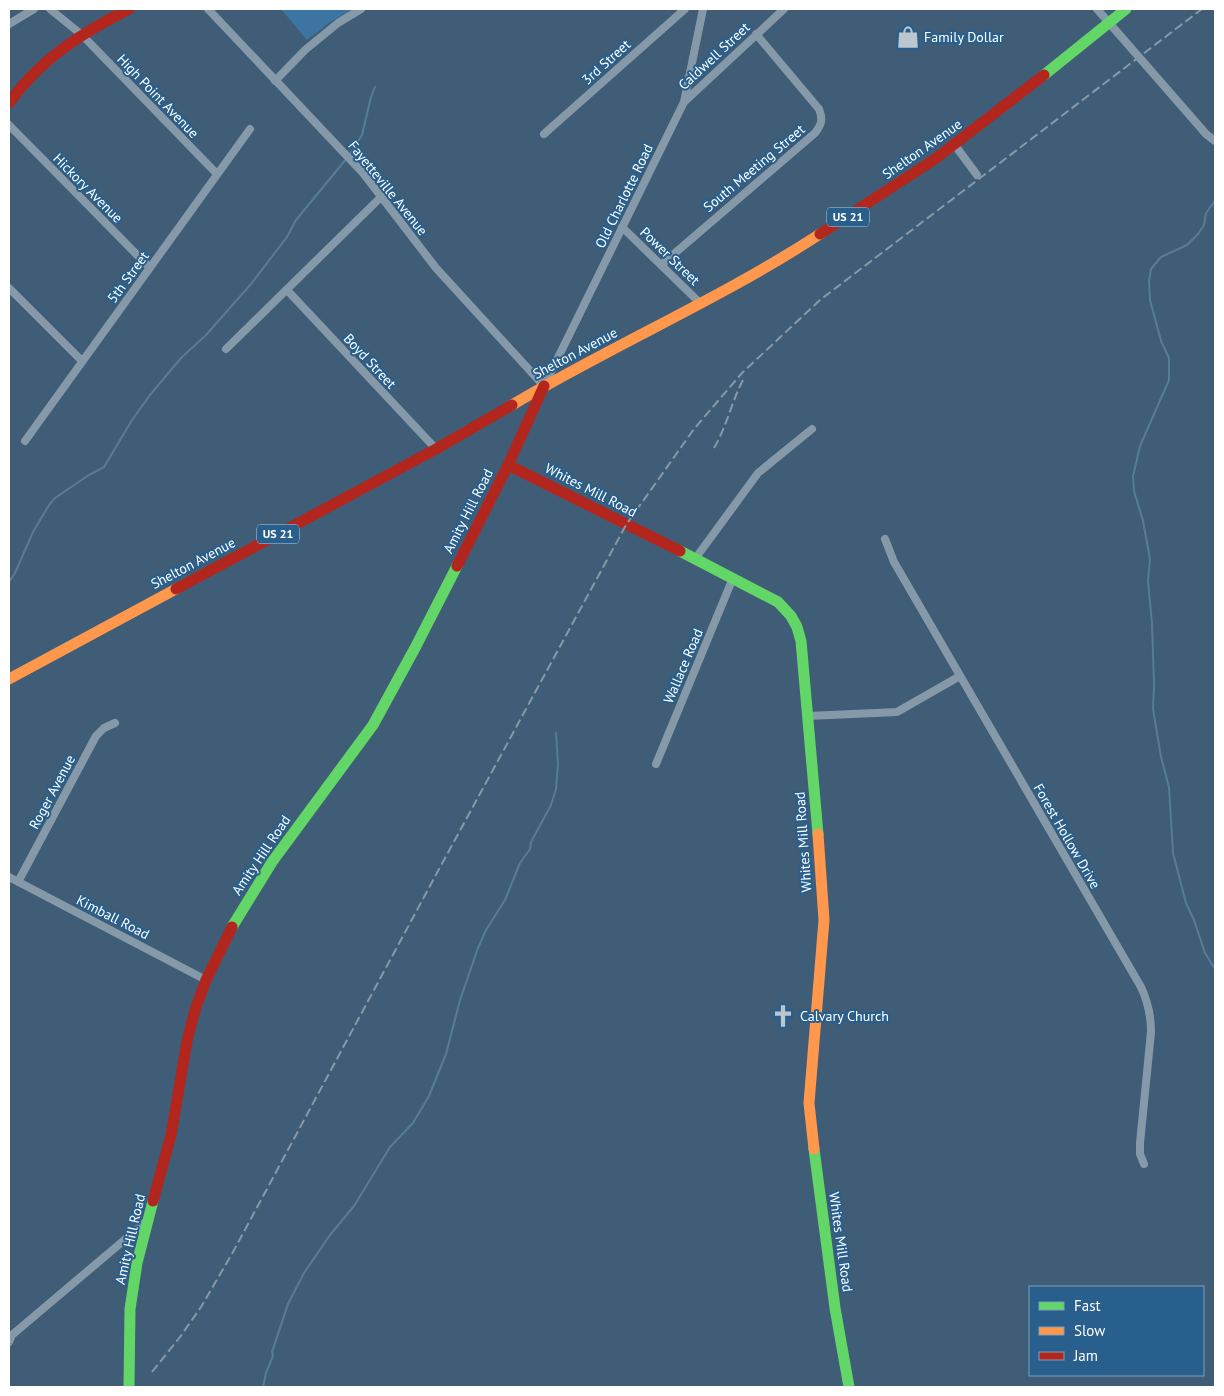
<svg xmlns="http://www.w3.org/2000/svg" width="1224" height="1396" font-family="'PT Sans',sans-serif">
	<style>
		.green { fill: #3c75a2 }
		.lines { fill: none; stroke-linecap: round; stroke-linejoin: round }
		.stream { stroke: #577c99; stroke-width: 2 }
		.street { stroke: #8699a9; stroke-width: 8 }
		.fast { stroke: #63d668; stroke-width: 11 }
		.slow { stroke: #ff974d; stroke-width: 11 }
		.jam { stroke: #b3261e; stroke-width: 11 }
		.rail { stroke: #8699a9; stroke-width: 2; stroke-dasharray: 9 4; stroke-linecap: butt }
		.labels { text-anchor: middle; stroke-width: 4; stroke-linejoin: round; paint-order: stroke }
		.shield { fill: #285f8c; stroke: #becfdc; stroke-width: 1 }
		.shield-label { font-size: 12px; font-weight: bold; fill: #fff }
		.poi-label { font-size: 14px; fill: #fff; stroke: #285f8c; text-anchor: start }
		.street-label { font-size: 14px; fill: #fff; stroke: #285f8c }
	</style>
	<rect width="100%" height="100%" fill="#3f5d76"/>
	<path class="green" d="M281 9H353L329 23 307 40Z"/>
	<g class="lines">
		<path class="stream" d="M350 154 362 135 371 97 375 87
			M1215 201 1206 213 1204 225 1198 234 1187 245 1161 257 1151 269 1149 281 1150 300 1161 341 1169 358V380L1140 446 1133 476 1134 491 1143 521 1150 559 1148 581 1152 623 1154 685 1153 709 1161 757 1169 787 1173 853 1186 903 1194 920 1205 953 1215 969
			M9 582 15 573 33 532 49 505 55 498 89 475 104 467 132 420 150 395 181 358 206 335 251 284 287 237 296 220 347 158
			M263 1387 266 1373 273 1356 272 1352 288 1304 304 1273 330 1235 354 1206 390 1147 413 1123 429 1096 446 1054 460 1000 478 948 486 930 505 900 520 863 530 849 531 842 551 805 556 789 558 764 556 733"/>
		<path class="street" d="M50 9 82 35 217 174
			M208 9 363 173 436 268 544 386 684 102 703 9
			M1097 9 1206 134 1215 141
			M9 24 34 9
			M275 81 305 50 338 23 361 9
			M684 102 784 9
			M9 125 150 268
			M544 134 685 9
			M954 144 977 175
			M622 227 701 304
			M661 265 815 133C822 124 823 119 819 109L756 34
			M9 288 82 361
			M287 290 436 449
			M226 349 382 196
			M25 441 250 129
			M885 539 894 562 1141 987C1148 1002 1151 1015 1151 1032L1140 1143V1154L1144 1164
			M695 559 758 473 812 429
			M808 716 897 712 960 676
			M656 764 733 578
			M9 877 206 980
			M18 882 96 736 104 728 115 723
			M9 1342 12 1335 148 1220"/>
		<path class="fast" d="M1044 75 1126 9
			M680 551 778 602 791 616 797 627 801 641 818 834
			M232 927 272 862 373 725 415 648 457 566
			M814 1149 835 1308 849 1387
			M129 1387 130 1309 137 1263 153 1201"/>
		<path class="slow" d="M512 405C613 345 722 298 820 234
			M9 679 176 589
			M814 1149 809 1103 824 920 818 834"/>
		<path class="jam" d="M9 103C40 59 82 33 129 9
			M820 234 935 159 1044 75
			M508 465 680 551
			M457 566 508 465 544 386
			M176 589 436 449 512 405
			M153 1201 171 1135 187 1041 195 1010 206 980 232 927"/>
		<path class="rail" d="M714 448C727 426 732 400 744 378
			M152 1372 180 1337 201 1307 233 1252 438 871 626 525 694 429 742 373 820 300 1202 9"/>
	</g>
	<defs>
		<symbol id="shop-bare" viewBox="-9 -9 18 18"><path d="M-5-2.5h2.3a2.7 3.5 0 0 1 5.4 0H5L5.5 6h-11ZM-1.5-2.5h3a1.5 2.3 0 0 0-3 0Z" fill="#bcc6cf" stroke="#285f8c" stroke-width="2.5" paint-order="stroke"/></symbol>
		<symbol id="church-bare" viewBox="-9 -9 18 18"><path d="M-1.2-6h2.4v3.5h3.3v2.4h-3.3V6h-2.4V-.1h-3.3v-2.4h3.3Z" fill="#bcc6cf" stroke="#285f8c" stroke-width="2.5" paint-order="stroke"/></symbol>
	</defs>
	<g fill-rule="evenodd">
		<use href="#shop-bare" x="892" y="21" width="32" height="32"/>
		<use href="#church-bare" x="767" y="1000" width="32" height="32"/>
	</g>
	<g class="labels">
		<g class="shield">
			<rect x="827" y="207.5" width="42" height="19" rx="4"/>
			<rect x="257" y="524.5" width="42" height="19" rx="4"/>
		</g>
		<g class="shield-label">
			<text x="848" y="221">US 21</text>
			<text x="278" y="538">US 21</text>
		</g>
		<g class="poi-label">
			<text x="924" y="42">Family Dollar</text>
			<text x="800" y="1021">Calvary Church</text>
		</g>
		<g class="street-label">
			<text transform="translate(714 56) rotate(-43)" y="5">Caldwell Street</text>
			<text transform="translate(606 62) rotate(-42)" y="5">3rd Street</text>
			<text transform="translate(158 96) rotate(46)" y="5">High Point Avenue</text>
			<text transform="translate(922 149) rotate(-35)" y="5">Shelton Avenue</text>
			<text transform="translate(754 168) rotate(-40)" y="5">South Meeting Street</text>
			<text transform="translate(88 188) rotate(45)" y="5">Hickory Avenue</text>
			<text transform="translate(388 188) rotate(51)" y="5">Fayetteville Avenue</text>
			<text transform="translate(624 196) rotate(-64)" y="5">Old Charlotte Road</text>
			<text transform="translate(670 256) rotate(44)" y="5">Power Street</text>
			<text transform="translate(128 277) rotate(-54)" y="5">5th Street</text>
			<text transform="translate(575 353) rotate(-28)" y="5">Shelton Avenue</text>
			<text transform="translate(370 361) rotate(47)" y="5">Boyd Street</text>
			<text transform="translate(591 490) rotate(27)" y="5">Whites Mill Road</text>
			<text transform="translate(468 511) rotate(-63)" y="5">Amity Hill Road</text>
			<text transform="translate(193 563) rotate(-28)" y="5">Shelton Avenue</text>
			<text transform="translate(683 666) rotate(-67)" y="5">Wallace Road</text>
			<text transform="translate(52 792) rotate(-62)" y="5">Roger Avenue</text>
			<text transform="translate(1067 836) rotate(60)" y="5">Forest Hollow Drive</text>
			<text transform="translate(803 842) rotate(-94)" y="5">Whites Mill Road</text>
			<text transform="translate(261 855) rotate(-56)" y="5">Amity Hill Road</text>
			<text transform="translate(113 917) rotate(27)" y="5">Kimball Road</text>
			<text transform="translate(130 1239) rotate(-77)" y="5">Amity Hill Road</text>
			<text transform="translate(841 1242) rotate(82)" y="5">Whites Mill Road</text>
		</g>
	</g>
	<rect width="1224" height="1396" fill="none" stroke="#ffffff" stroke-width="20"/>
	<rect x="1029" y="1286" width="175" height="90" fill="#285f8c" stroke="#7e9fba"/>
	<rect x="1039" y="1302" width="25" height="8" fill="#63d668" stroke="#7e9fba"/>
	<text x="1074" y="1311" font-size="15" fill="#ffffff">Fast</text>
	<rect x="1039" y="1327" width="25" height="8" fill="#ff974d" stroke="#7e9fba"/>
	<text x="1074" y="1336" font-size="15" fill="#ffffff">Slow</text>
	<rect x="1039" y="1352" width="25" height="8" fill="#b3261e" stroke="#7e9fba"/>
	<text x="1074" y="1361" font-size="15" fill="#ffffff">Jam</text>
</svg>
